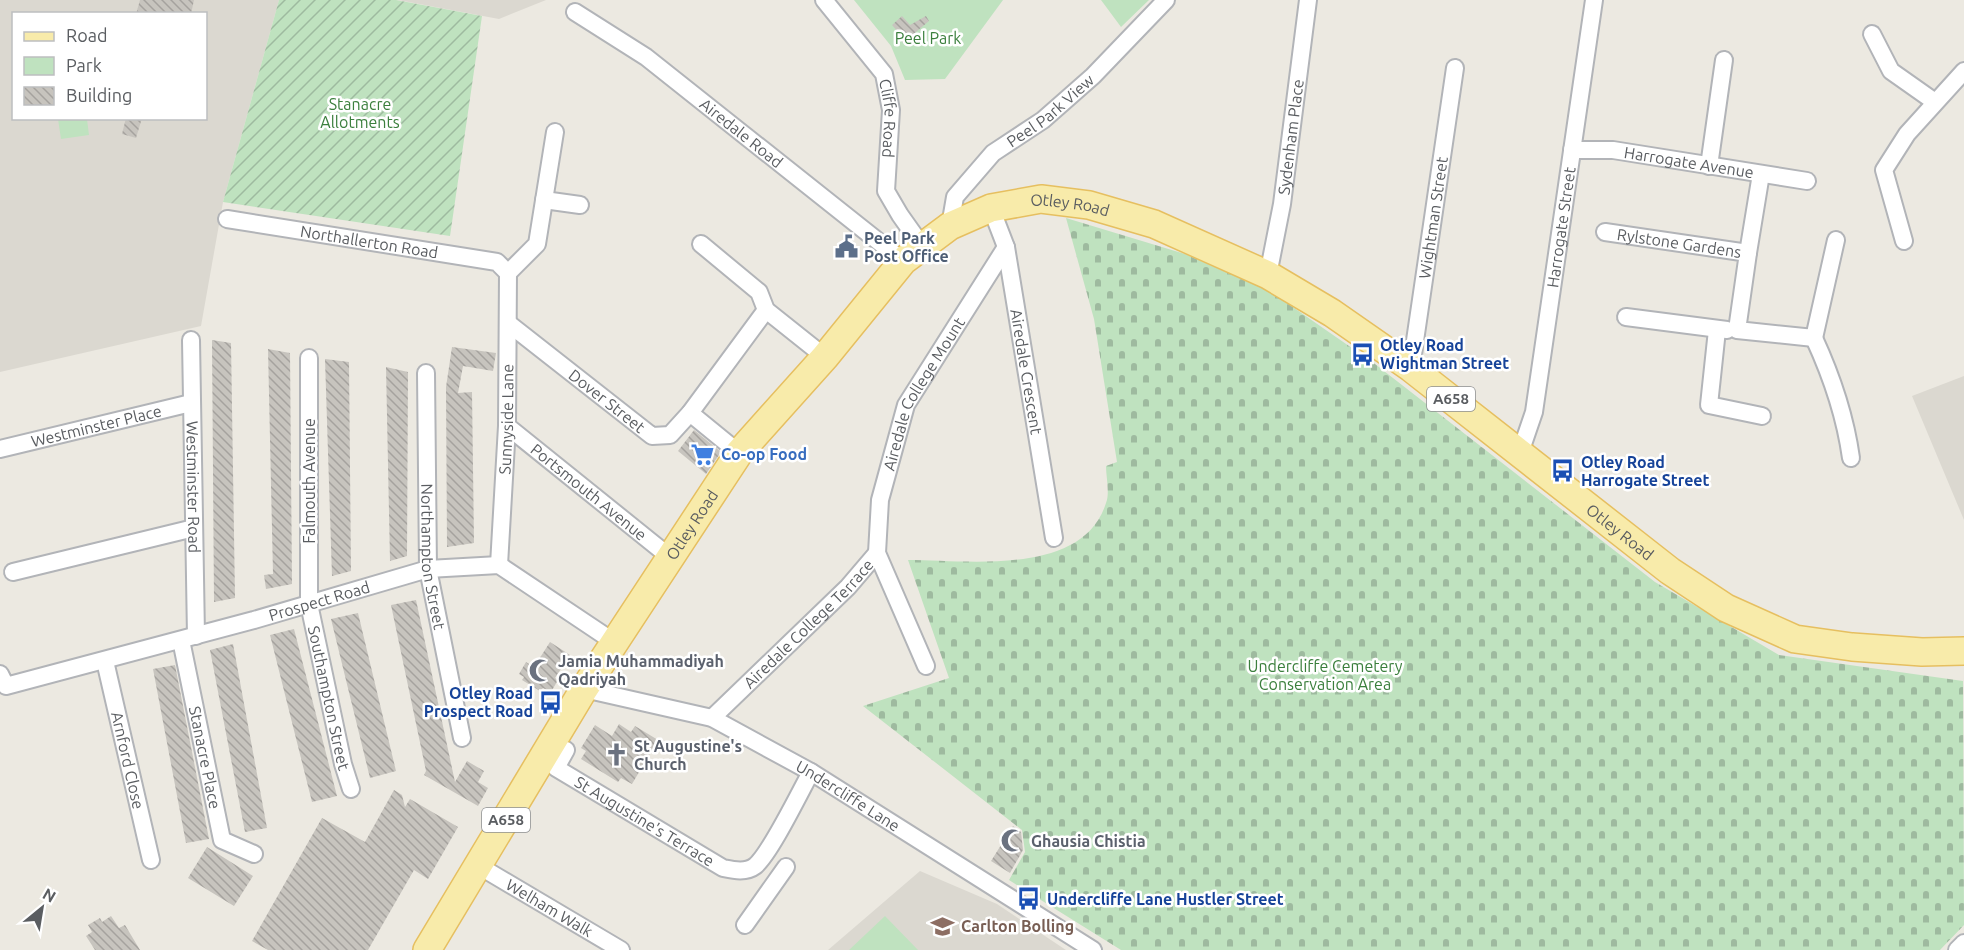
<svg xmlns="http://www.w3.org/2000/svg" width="1964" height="950" font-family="Ubuntu,sans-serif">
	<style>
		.education { fill: #dbd8d0; fill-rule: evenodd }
		.green { fill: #bfe2bf }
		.cemetery { fill: url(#cemetery-stones) }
		.garden { fill: url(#garden-furrows) }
		.building { fill: url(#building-back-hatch) }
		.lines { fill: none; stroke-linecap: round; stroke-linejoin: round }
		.minor-casing { stroke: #b2b4b8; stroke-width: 20 }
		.primary-casing { stroke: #e6bf60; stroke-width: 30 }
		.minor { stroke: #fff; stroke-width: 16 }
		.primary { stroke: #f8ebaa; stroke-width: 27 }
		.labels { text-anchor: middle; stroke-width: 5; stroke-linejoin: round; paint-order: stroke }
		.shield { fill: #fff; stroke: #8c8e90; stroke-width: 1.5 }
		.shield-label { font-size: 15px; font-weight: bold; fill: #5a5d61 }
		.park-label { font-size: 16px; fill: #3b7f3d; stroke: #fff }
		.street-label { font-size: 16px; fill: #5a5d61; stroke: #fff }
		.service-label { font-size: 16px; font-weight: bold; fill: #4e5e75; stroke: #fff; text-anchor: start }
		.transit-label { font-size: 16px; font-weight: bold; fill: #164399; stroke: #fff; text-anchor: start }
		.shop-label { font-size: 16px; font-weight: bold; fill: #366cbe; stroke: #fff; text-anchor: start }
		.worship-label { font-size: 16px; font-weight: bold; fill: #5b616d; stroke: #fff; text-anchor: start }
		.education-label { font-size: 16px; font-weight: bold; fill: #785e54; stroke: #fff; text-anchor: start }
	</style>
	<defs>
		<pattern id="cemetery-stones" width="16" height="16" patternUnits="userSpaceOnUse" patternTransform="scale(1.5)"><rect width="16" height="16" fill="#bfe2bf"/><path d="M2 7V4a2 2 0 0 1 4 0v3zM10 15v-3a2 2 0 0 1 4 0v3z" fill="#9eba9f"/></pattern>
		<pattern id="garden-furrows" width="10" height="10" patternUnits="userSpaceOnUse" patternTransform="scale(1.5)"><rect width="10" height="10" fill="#bfe2bf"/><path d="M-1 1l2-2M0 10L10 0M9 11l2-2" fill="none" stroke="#9eba9f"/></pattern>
		<pattern id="building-back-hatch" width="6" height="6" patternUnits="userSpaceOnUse" patternTransform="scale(1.5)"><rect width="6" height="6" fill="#c7c4be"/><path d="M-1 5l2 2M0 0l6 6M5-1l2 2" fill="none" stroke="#a5a29e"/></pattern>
	</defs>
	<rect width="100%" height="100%" fill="#ece9e1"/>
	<path class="education" d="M0 0H279L223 202 201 326 0 372ZM14 14H206V118H14Z
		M398 0H546L499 19Z
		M1964 376V520L1912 396Z
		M920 871 997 904 1066 950H828Z"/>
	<path class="green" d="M854 0H1003L945 79 905 80 891 46Z
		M1101 0H1149L1121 27Z
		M58 119H87L89 135 61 139Z
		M885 916 918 950H849Z"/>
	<path class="cemetery" d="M1066 218 1185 254 1271 292 1375 364 1655 582 1779 655 1963 681 1964 925 1940 950H1121L1009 880 1025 852 1022 830 863 706 949 678 908 560C968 560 1083 577 1106 503 1110 493 1106 477 1106 466L1117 462 1094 319Z"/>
	<path class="garden" d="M279 0H396L482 16 450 236 223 202Z"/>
	<path class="building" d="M140 0H194L191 14H136Z
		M902 16 910 25 926 16 929 21 903 43 895 34 898 32 892 25Z
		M126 118H142L136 138 122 134Z
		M212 340 231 343 235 598 214 602Z
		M452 347 496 353 493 371 463 366 458 393 472 392 474 543 447 547 446 387Z
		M268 349 290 353 292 584 266 589 264 575 273 574Z
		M325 359 349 362 351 571 332 576Z
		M386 367 408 372 407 556 390 561Z
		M694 430 721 452 706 474 678 451Z
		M416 600 455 782 467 761 484 771 478 782 488 788 478 806 424 775 426 771 391 605Z
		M358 613 396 771 370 778 331 619Z
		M294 629 337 796 312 802 270 635Z
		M550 642 570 655 555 678 558 680 551 692 543 688 540 691 522 680 524 677 519 674 526 662 534 667Z
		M233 644 267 828 245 832 210 650Z
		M175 665 209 839 186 843 153 669Z
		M619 724 631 732 635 726 658 740 632 784 621 778 618 782 581 759 586 751 581 748 595 725 612 736Z
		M394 790 402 795 405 807 410 799 458 827 428 879 414 870 368 950H268L252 941 322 818 365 842Z
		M1013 826 1021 832 1023 850 1010 873 991 861Z
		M207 847 253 876 234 906 188 878Z
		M111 916 119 928 125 925 140 950H95L86 936 92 932 88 925 100 918 102 922Z"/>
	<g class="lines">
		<defs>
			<g id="minor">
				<path id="s1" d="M824 0 884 74 891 110 886 191 900 215 922 246"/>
				<path id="s2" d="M575 12 646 57 903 261"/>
				<path d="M1872 34 1891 71 1935 102"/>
				<path id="s3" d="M1572 150H1613L1807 181"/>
				<path d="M1709 166 1724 60"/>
				<path d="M544 200 580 205"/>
				<path id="s4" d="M991 208 1006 247 1054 538"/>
				<path id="s5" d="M227 219 497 262 508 273"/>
				<path id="s6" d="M950 226 955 197 993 153 1043 120 1093 76 1166 0"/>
				<path id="s7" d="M1605 232 1748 253 1737 330 1814 338 1836 240"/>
				<path d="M1904 241 1884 170 1907 134 1964 71"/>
				<path d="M701 244 759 292 766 310 825 357"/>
				<path d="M1748 253 1761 174"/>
				<path d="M508 273 537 244 555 132"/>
				<path id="s8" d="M1268 275 1282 204 1308 0"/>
				<path d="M1626 317 1727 330"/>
				<path id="s9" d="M508 323 652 436 670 435 690 413 766 310"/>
				<path d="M1717 330 1709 405 1762 416"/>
				<path d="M1814 338C1832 377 1845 415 1851 458"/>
				<path id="s10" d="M191 340 196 636"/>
				<path id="s11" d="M309 358V604L343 764 351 789"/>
				<path id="s12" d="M1411 368 1455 68"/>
				<path id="s13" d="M426 373 428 569 462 738"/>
				<path d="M690 413 739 453"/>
				<path id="s14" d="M507 426 671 558"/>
				<path id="s15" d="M0 449 191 403"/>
				<path id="s16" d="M1520 453 1534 412 1594 0"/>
				<path id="s17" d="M499 565 507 426 508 273"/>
				<path d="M13 572 194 528"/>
				<path id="s18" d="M181 640 222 840 254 854"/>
				<path id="s19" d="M105 661 151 860"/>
				<path id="s20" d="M926 666 877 553 880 500 906 405 1006 247"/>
				<path id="s21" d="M0 674 6 686 254 620 428 569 499 565 614 642"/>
				<path id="s22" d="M584 689 712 718 811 772 1093 950"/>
				<path id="s23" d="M712 718 848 587 877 553"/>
				<path id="s24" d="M566 750 556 768 723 868C733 870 746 873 755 866 770 854 800 792 811 772"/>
				<path id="s25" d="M479 866 621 950"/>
				<path d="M745 925 786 867"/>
				<path d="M1957 950 1964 943"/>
			</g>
			<g id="primary">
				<path id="s26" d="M427 950 584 689 739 453 825 357 903 261 950 226 991 208 1041 199 1089 205 1154 224 1268 275 1332 313 1411 368 1670 571 1726 608 1795 639 1852 647 1922 652 1964 651"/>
			</g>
		</defs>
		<use href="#minor" class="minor-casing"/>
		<use href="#primary" class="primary-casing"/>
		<use href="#minor" class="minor"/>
		<use href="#primary" class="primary"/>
	</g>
	<defs>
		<symbol id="civic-bare" viewBox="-9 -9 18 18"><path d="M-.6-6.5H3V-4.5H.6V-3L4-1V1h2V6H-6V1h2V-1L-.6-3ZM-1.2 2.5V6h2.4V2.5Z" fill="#5c6f8a" stroke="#fff" stroke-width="2.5" paint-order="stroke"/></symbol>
		<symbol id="bus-bare" viewBox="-9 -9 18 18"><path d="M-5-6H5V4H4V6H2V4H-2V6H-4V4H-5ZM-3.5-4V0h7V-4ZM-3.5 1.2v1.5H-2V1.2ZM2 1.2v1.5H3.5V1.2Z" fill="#1a4fb4" stroke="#fff" stroke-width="2.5" paint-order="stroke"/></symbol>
		<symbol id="supermarket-bare" viewBox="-9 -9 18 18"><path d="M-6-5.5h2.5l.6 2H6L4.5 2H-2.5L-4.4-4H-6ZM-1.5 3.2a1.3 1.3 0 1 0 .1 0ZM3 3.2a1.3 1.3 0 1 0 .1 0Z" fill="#3f7fe0" stroke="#fff" stroke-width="2.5" paint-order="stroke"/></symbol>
		<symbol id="mosque-bare" viewBox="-9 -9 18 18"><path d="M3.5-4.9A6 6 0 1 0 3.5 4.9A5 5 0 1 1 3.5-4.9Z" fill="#6b7280" stroke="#fff" stroke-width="2.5" paint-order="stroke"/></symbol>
		<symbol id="church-bare" viewBox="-9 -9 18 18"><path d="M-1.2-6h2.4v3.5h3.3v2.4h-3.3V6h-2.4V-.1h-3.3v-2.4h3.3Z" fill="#6b7280" stroke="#fff" stroke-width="2.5" paint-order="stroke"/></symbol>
		<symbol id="school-bare" viewBox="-9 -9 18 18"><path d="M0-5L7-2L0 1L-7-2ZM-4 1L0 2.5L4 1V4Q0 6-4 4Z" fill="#8d6e63" stroke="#fff" stroke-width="2.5" paint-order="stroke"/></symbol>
	</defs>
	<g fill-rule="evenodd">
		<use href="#civic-bare" x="830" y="230" width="33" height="33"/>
		<use href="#bus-bare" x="1346" y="338" width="33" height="33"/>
		<use href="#supermarket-bare" x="686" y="438" width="33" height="33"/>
		<use href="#bus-bare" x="1546" y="454" width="33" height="33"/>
		<use href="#mosque-bare" x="524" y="654" width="33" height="33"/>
		<use href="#bus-bare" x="534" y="686" width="33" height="33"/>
		<use href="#church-bare" x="600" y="738" width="33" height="33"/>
		<use href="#mosque-bare" x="996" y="824" width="33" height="33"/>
		<use href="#bus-bare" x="1012" y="882" width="33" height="33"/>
		<use href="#school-bare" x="926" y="910" width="33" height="33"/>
	</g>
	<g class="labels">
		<g class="shield">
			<rect x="1427" y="387" width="48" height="24" rx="4.5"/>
			<rect x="482" y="808" width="48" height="24" rx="4.5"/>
		</g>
		<g class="shield-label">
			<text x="1451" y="404">A658</text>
			<text x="506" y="825">A658</text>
		</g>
		<g class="park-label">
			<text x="928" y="44">Peel Park</text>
			<text x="360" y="110">Stanacre<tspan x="360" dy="18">Allotments</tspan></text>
			<text x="1325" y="672">Undercliffe Cemetery<tspan x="1325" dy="18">Conservation Area</tspan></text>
		</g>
		<g class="street-label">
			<text dy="6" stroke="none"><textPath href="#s6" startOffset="159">Peel Park View</textPath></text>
			<text dy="6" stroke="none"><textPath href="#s1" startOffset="140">Cliffe Road</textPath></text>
			<text dy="6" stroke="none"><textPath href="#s2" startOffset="206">Airedale Road</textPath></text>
			<text dy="6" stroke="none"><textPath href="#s8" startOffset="140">Sydenham Place</textPath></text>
			<text dy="6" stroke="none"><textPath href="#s3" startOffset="118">Harrogate Avenue</textPath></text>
			<text dy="6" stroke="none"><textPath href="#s26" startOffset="1023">Otley Road</textPath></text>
			<text dy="6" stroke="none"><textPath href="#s12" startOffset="152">Wightman Street</textPath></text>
			<text dy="6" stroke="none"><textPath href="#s16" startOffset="230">Harrogate Street</textPath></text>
			<text dy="6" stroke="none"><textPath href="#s5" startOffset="144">Northallerton Road</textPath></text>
			<text dy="6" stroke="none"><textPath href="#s7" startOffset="75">Rylstone Gardens</textPath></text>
			<text dy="6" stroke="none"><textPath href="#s4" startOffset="168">Airedale Crescent</textPath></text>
			<text dy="6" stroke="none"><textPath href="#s20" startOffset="292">Airedale College Mount</textPath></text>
			<text dy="6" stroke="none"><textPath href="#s9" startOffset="126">Dover Street</textPath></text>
			<text dy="6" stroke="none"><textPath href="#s17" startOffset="146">Sunnyside Lane</textPath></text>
			<text dy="6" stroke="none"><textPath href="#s15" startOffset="99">Westminster Place</textPath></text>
			<text transform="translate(309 481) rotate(-90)" y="6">Falmouth Avenue</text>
			<text dy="6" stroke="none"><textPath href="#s10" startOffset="147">Westminster Road</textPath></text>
			<text dy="6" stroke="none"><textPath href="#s14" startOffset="105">Portsmouth Avenue</textPath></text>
			<text dy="6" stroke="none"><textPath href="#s26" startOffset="501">Otley Road</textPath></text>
			<text dy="6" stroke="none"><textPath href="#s26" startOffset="1671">Otley Road</textPath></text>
			<text dy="6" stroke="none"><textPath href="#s13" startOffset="184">Northampton Street</textPath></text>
			<text dy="6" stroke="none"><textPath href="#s21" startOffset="338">Prospect Road</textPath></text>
			<text dy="6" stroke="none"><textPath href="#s23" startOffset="135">Airedale College Terrace</textPath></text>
			<text dy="6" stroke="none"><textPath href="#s11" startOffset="342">Southampton Street</textPath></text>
			<text dy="6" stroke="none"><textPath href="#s18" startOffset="120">Stanacre Place</textPath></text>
			<text dy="6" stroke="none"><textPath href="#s19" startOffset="102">Arnford Close</textPath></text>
			<text dy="6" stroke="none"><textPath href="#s22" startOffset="288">Undercliffe Lane</textPath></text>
			<text dy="6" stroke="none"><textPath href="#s24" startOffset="124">St Augustine's Terrace</textPath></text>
			<text dy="6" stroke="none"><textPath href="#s25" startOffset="82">Welham Walk</textPath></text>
		</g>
		<g class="service-label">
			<text x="864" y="244">Peel Park<tspan x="864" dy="18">Post Office</tspan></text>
		</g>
		<g class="transit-label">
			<text x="1380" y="351">Otley Road<tspan x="1380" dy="18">Wightman Street</tspan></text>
			<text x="1581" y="468">Otley Road<tspan x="1581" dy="18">Harrogate Street</tspan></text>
			<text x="533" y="699" text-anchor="end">Otley Road<tspan x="533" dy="18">Prospect Road</tspan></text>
			<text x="1047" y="905">Undercliffe Lane Hustler Street</text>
		</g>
		<g class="shop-label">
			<text x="721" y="460">Co-op Food</text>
		</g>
		<g class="worship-label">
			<text x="558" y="667">Jamia Muhammadiyah<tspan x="558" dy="18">Qadriyah</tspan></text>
			<text x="634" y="752">St Augustine's<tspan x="634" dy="18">Church</tspan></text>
			<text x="1031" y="847">Ghausia Chistia</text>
		</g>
		<g class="education-label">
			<text x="961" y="932">Carlton Bolling</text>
		</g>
	</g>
	<rect x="12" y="12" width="195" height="108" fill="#ffffff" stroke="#bdbec0" stroke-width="1.5"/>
	<rect x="24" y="32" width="30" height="9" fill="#f8ebaa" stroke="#bdbec0" stroke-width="1.5"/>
	<text x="66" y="42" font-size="18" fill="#5a5d61">Road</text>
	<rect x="24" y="57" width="30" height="18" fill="#bfe2bf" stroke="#bdbec0" stroke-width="1.5"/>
	<text x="66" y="72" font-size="18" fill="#5a5d61">Park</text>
	<rect x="24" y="87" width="30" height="18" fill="url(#building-back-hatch)" stroke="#bdbec0" stroke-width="1.5"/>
	<text x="66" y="102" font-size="18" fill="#5a5d61">Building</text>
	<g transform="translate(42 908) rotate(30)" stroke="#ffffff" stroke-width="4.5" paint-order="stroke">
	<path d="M0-4.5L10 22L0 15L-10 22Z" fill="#5a5d61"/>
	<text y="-9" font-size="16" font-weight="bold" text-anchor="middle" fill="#5a5d61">N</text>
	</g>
</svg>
